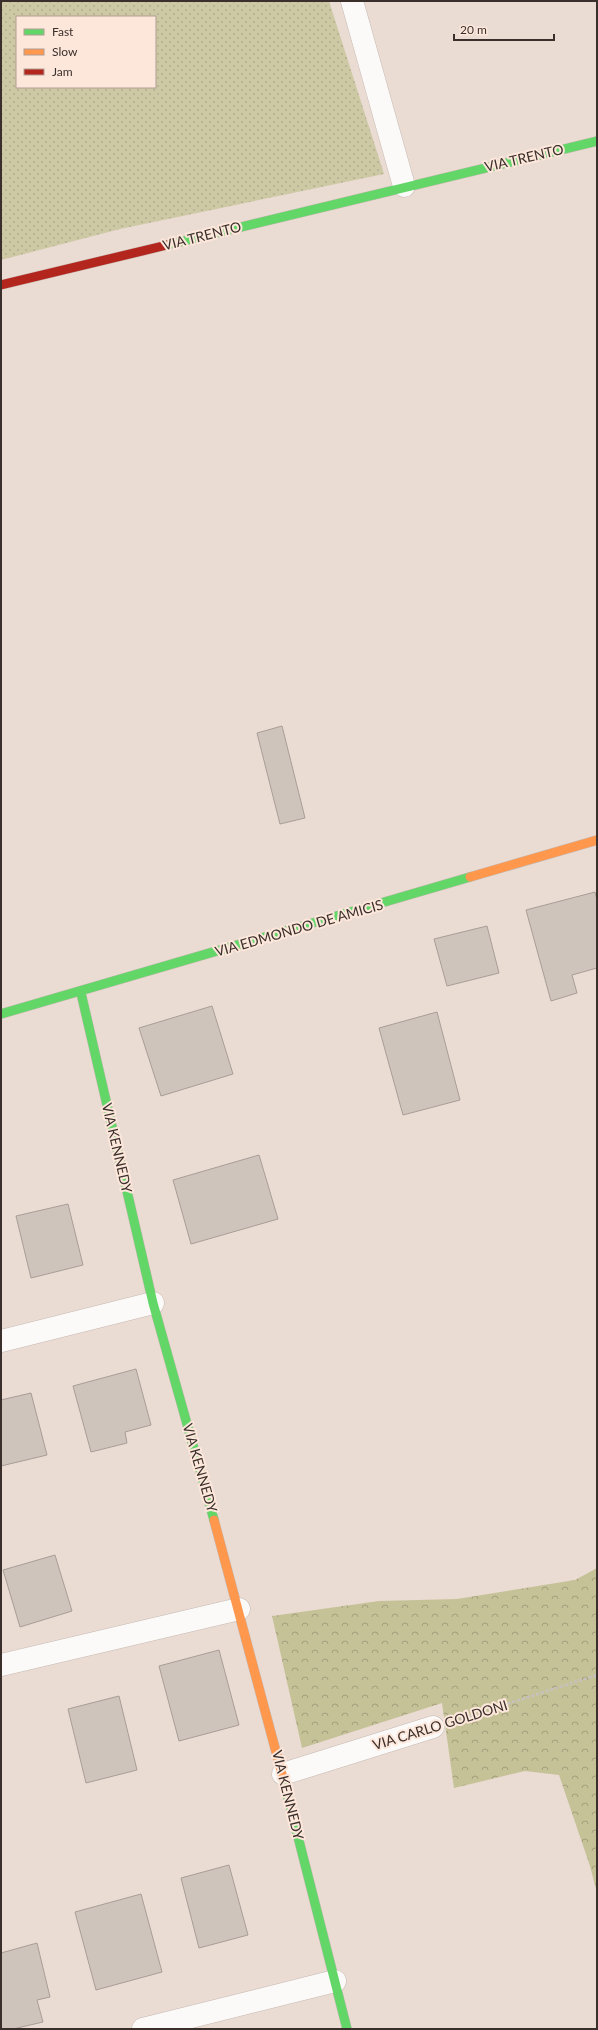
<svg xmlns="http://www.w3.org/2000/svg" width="598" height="2030" font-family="Lato,sans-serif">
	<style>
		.grass { fill: url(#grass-dots); fill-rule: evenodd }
		.forest { fill: url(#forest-crowns) }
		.building { fill: #cec4bc; stroke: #a89e97 }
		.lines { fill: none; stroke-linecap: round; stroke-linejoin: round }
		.street-casing { stroke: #c5bab3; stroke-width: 23 }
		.fast-casing { stroke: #c5bab3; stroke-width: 10 }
		.slow-casing { stroke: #c5bab3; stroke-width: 10 }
		.jam-casing { stroke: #c5bab3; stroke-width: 10 }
		.path { stroke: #c6c1bf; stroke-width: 2.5; stroke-dasharray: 3 2; stroke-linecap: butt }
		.street { stroke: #fcfaf8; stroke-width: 22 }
		.fast { stroke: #63d668; stroke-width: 9 }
		.slow { stroke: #ff974d; stroke-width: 9 }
		.jam { stroke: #b3261e; stroke-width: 9 }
		.labels { text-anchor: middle; stroke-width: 4; stroke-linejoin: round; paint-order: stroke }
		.street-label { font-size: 14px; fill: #3a2f2a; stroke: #fde7db }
	</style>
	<defs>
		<pattern id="grass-dots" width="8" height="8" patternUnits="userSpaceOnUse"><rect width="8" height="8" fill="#cec9a5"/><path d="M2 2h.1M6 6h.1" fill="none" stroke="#b2ad8e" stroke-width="1.8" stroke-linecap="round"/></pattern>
		<pattern id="forest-crowns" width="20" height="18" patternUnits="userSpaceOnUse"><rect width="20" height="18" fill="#c6c298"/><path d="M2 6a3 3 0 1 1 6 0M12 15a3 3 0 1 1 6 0" fill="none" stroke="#a29e7c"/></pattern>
	</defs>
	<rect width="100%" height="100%" fill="#eadbd3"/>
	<path class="grass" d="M1 1H329L384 174 120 229 1 260ZM17 17H155V87H17Z"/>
	<path class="forest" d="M597 1568V1893L590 1866 559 1775 525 1771 454 1788 442 1703 302 1748 272 1616 379 1601 457 1599 575 1580Z"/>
	<path class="building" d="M282 726 305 818 280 824 257 733Z
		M595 892 597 900V968L572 975 577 993 551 1001 526 910Z
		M487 926 499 973 447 986 434 939Z
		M212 1006 233 1074 161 1096 139 1028Z
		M437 1012 460 1100 403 1115 379 1028Z
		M259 1155 278 1219 191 1244 173 1180Z
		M68 1204 83 1265 31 1278 16 1216Z
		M136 1369 151 1425 125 1432 127 1443 91 1452 73 1386Z
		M31 1393 47 1455 1 1466V1400Z
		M55 1555 72 1611 20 1627 3 1570Z
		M219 1650 239 1725 179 1741 159 1666Z
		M119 1696 137 1770 86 1783 68 1709Z
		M229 1865 248 1935 199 1948 181 1878Z
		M141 1894 162 1972 96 1990 75 1912Z
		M37 1943 50 1997 37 2000 43 2022 13 2029H1V1953Z"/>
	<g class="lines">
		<defs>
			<path id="street" d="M352 1 404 186
				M1 1341 153 1303
				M1 1665 239 1609
				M283 1774 433 1727
				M143 2029 335 1981"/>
			<path id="fast" d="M167 245 597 141
				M81 993 153 1303 214 1520
				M1 1014 470 877
				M283 1778 347 2029"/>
			<path id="slow" d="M470 877 597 840
				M214 1520 283 1778"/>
			<path id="jam" d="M1 285 167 245"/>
		</defs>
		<use href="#street" class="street-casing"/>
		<use href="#fast" class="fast-casing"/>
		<use href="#slow" class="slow-casing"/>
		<use href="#jam" class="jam-casing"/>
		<path class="path" d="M460 1719 597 1675"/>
		<use href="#street" class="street"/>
		<use href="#fast" class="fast"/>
		<use href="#slow" class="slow"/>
		<use href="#jam" class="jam"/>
	</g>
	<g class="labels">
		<g class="street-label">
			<text transform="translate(524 158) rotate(-13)" y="5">VIA TRENTO</text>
			<text transform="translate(202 236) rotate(-14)" y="5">VIA TRENTO</text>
			<text transform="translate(299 928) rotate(-16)" y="5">VIA EDMONDO DE AMICIS</text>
			<text transform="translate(117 1148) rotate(77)" y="5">VIA KENNEDY</text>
			<text transform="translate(200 1468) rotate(74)" y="5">VIA KENNEDY</text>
			<text transform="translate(440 1725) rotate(-17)" y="5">VIA CARLO GOLDONI</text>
			<text transform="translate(288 1795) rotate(76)" y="5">VIA KENNEDY</text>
		</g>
	</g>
	<rect width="598" height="2030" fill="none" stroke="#3a2f2a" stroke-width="4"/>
	<rect x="16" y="16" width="140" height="72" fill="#fde7db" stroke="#af9d94"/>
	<rect x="24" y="29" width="20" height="6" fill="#63d668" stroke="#af9d94"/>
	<text x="52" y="36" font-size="12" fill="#3a2f2a">Fast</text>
	<rect x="24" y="49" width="20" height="6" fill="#ff974d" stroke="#af9d94"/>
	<text x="52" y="56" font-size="12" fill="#3a2f2a">Slow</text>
	<rect x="24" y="69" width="20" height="6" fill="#b3261e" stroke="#af9d94"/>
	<text x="52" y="76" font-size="12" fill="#3a2f2a">Jam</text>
	<path d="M454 34v6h100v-6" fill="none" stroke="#3a2f2a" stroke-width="2"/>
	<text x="460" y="34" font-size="12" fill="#3a2f2a" stroke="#fde7db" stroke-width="3" paint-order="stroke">20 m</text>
</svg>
